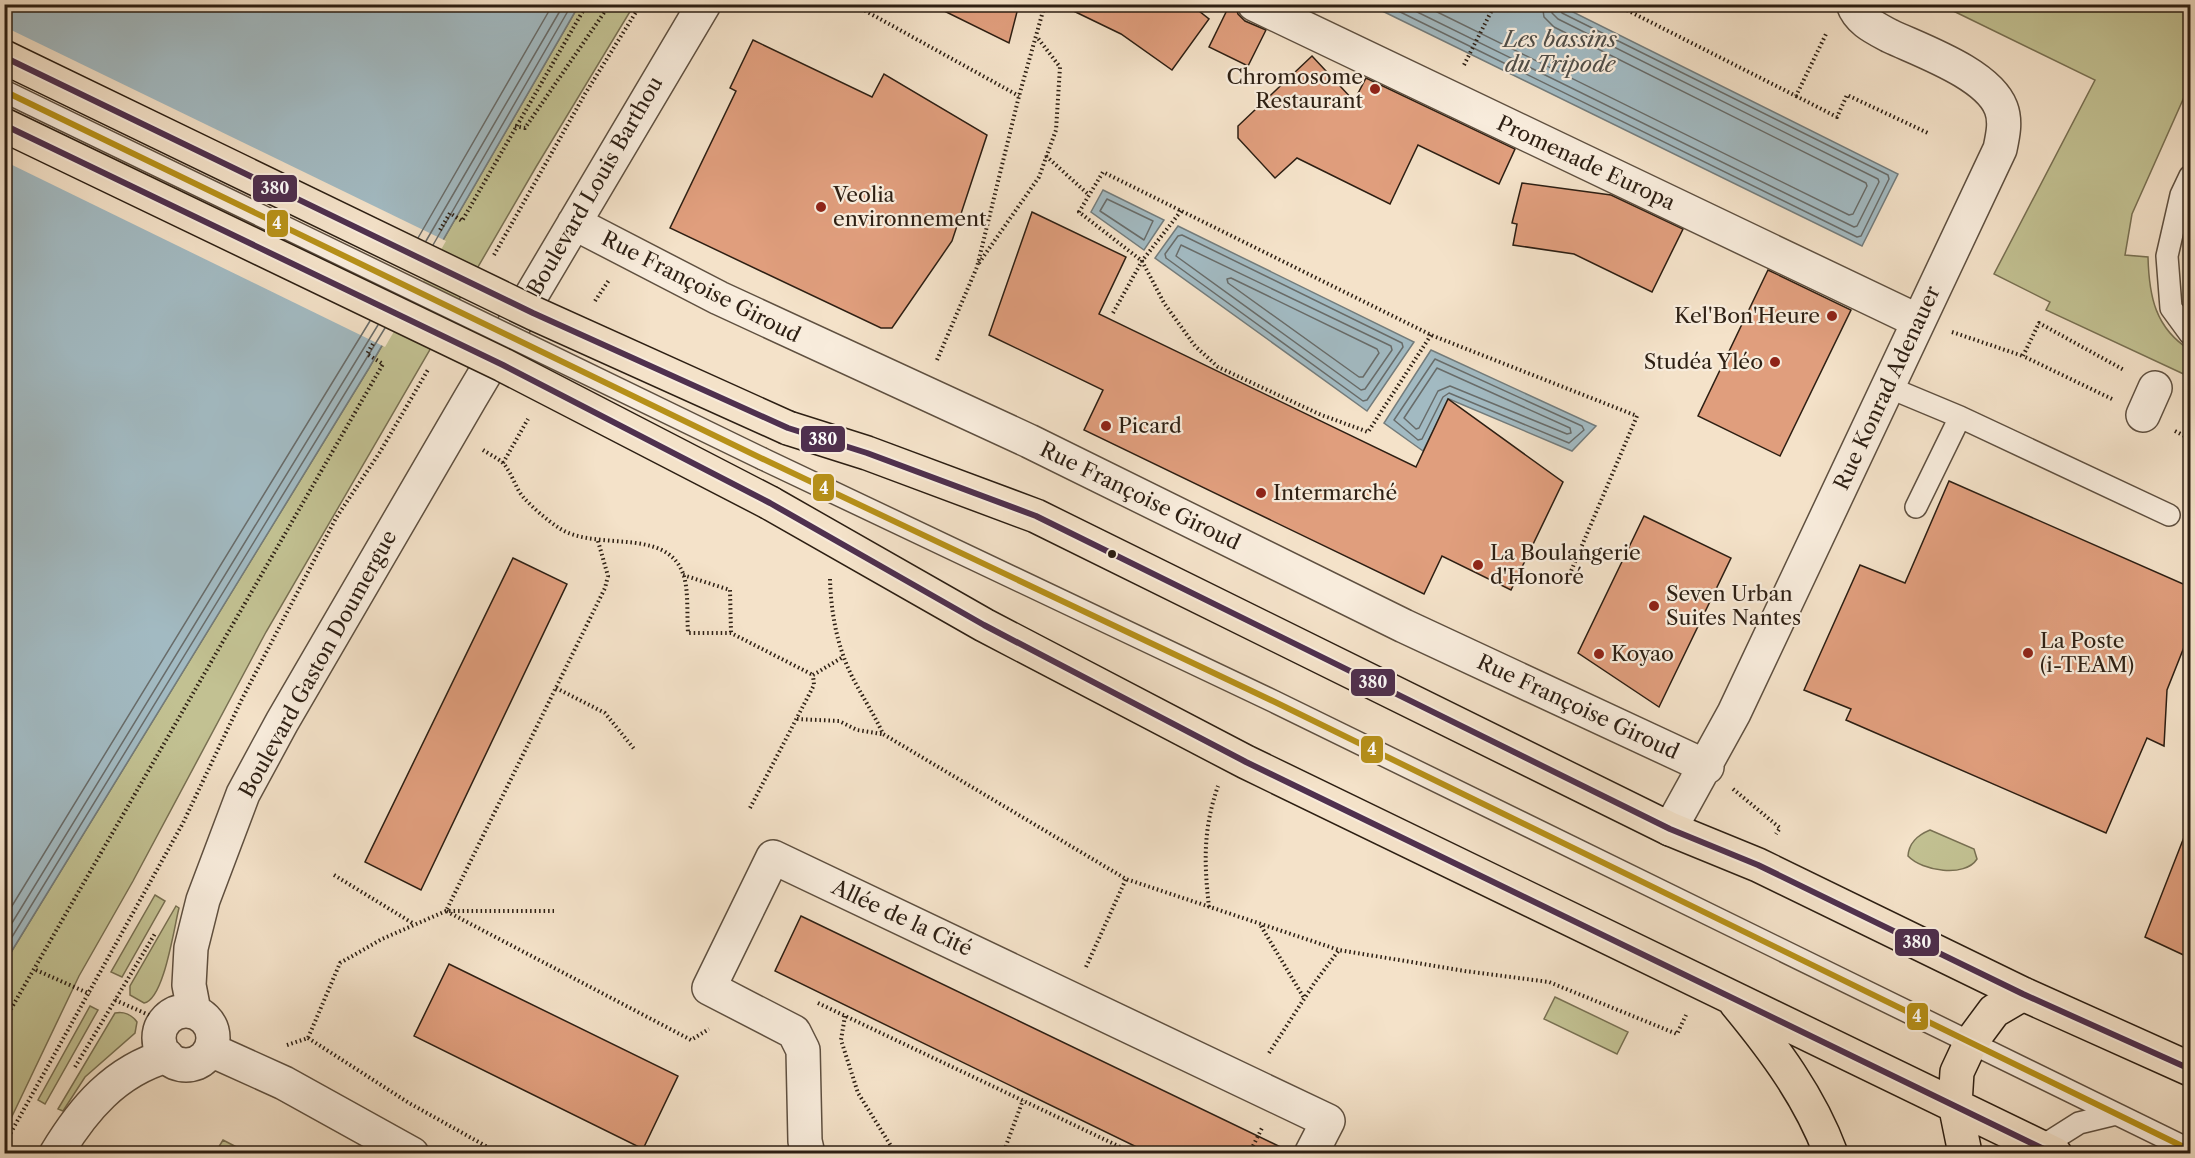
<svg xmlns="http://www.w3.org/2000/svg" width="2195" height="1158" font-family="'Libre Caslon Text',serif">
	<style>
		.green { fill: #c2c192; stroke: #787052; stroke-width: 1.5 }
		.water { fill: #a2bac2; stroke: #737c7c; stroke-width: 1.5 }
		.pier { fill: #f4e2c9 }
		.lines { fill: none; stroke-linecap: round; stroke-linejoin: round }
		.shore { stroke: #686c6a; stroke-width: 1.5 }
		.building { fill: #e09e7d; stroke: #2d1f13; stroke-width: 1.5 }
		.lane-casing { stroke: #5f5040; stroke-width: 24 }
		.street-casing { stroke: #5f5040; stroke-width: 36 }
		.primary-casing { stroke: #2d1f13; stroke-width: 36 }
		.path { stroke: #2d1f13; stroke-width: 4; stroke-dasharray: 1.5 3; stroke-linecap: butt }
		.lane { stroke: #f8ecdc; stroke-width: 21 }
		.street { stroke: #f8ecdc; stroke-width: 33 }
		.primary { stroke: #f4e2c9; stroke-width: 33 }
		.lane-bridge-casing { stroke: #5f5040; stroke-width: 24; stroke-linecap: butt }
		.primary-bridge-casing { stroke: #2d1f13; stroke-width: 36; stroke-linecap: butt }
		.lane-bridge { stroke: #f8ecdc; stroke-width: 21 }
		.primary-bridge { stroke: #f4e2c9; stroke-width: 33 }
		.bus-1-casing { stroke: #f8ecdc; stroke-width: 10 }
		.bus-2-casing { stroke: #f8ecdc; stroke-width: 10 }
		.bus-1 { stroke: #b69019; stroke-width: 6 }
		.bus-2 { stroke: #4f304e; stroke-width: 6 }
		.poi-dot { fill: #8f2418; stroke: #f8ecdc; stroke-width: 2 }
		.bus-dot { fill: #2d1f13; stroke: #f8ecdc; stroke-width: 2 }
		.labels { text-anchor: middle; stroke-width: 4.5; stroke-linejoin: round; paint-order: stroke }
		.poi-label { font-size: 21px; fill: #2d1f13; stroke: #f8ecdc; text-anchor: start }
		.street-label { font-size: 21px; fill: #2d1f13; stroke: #f8ecdc }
		.water-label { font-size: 22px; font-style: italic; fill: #504e48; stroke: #f8ecdc }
		.line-badge { stroke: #f8ecdc; stroke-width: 2 }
		.badge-label { font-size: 16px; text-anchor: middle; font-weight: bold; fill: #fff }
	</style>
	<rect width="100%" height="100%" fill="#f4e2c9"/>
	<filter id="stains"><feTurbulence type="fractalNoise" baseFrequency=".00333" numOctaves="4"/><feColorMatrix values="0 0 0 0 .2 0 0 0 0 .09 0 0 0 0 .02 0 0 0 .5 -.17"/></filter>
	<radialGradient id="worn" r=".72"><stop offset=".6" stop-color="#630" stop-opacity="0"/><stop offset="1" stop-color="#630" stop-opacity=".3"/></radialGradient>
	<path class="green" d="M579 5H634L536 167 266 632 133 881 79 976 5 1131V962L369 368Z
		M1941 5H2189V86L2132 214 2125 255 2148 257C2149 296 2155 328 2190 350V377L2046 310 2050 302 1994 274 2095 80Z
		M2190 231V300L2184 280Z
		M1930 830 1974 849 1977 859C1965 878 1922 871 1908 856 1909 842 1918 835 1930 830Z
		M155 895 165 901 122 977 111 972Z
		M176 906 179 908C174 927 164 1000 144 1003L130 995V986Z
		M1555 997 1628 1032 1617 1054 1544 1019Z
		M90 1006 98 1010 45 1104 38 1100Z
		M115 1013C124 1011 132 1015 137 1022L135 1033 85 1077 63 1111 58 1109Z
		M223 1140 248 1153H215Z"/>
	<path class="water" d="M5 5H579L369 368 5 962Z
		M1370 5H1559L1898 174 1862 246Z
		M1103 190 1164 220 1144 250 1091 212Z
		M1178 226 1414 342 1367 411 1155 258Z
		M1431 350 1596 426 1572 451 1449 399 1423 451 1384 423Z"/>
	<path class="pier" d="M5 27 446 241 385 347 4 161Z"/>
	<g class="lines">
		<path class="shore" d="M1384 4 1857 237 1861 236 1889 179 1888 175 1562 13 1558 4
			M1401 4 1854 227 1857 226 1879 182 1878 179 1558 19 1552 13 1551 4
			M1421 4 1849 215 1853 214 1867 186 1866 183 1554 27 1544 17 1542 4
			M1107 199 1153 221 1144 240 1100 211Z
			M1182 235 1402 343 1403 347 1367 400 1363 401 1166 258 1165 254 1178 236Z
			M418 238 553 4
			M426 241 564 4
			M433 245 572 4
			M1181 245 1391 346 1392 350 1365 389 1361 390 1176 256Z
			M1231 278 1377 349 1379 353 1363 377H1359L1228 283 1227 279Z
			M1435 359 1582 426 1584 430 1569 443 1449 393 1443 397 1422 439 1418 440 1394 420Z
			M1437 368 1570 428 1571 433 1567 434 1450 386 1438 391 1419 428 1416 429 1404 418Z
			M4 919 370 321
			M4 936 378 325
			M4 950 385 328"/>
	</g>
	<path class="building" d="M930 4H1019L1009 43Z
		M1059 4H1190L1209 19 1172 70 1121 34Z
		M1230 4 1235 5 1238 14 1245 21 1266 30 1248 66 1209 47Z
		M753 40 872 97 884 74 987 135 952 241 892 328H881L670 228 736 91 730 88Z
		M1312 56 1354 101 1366 78 1515 149 1499 184 1418 145 1390 204 1297 158 1275 178 1238 138V126Z
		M1522 183 1611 195 1683 229 1652 292 1574 254 1513 245 1517 224 1512 223Z
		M1032 212 1126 257 1099 314 1416 467 1448 399 1563 482 1511 590 1442 556 1424 594 1084 430 1103 390 989 335Z
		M1768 270 1851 310 1780 456 1698 416Z
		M1949 481 2190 587V632L2167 690 2164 746 2147 738 2106 833 1846 720 1851 709 1804 690 1860 565 1905 583Z
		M1644 516 1731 558 1659 707 1578 653Z
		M513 558 567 584 421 890 365 862Z
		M2188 827H2190V958L2145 937Z
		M801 916 1293 1153 1292 1154H1151L775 971Z
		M449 964 678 1076 643 1149 414 1036Z"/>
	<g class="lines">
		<defs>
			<path id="lane" d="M2190 176 2181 195 2167 256 2171 308 2190 334
				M1888 387 1960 417 2169 515
				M763 459 1275 702 2190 1150
				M1916 507 1960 417
				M2033 1152 2079 1123 2116 1114"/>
			<path id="street" d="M1254 4 1918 321
				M574 223 719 298 1029 441 1404 626 1707 767
				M2143 415 2155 388
				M1670 829 1734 713 2000 149C2003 135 2006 121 2001 108 1988 74 1922 51 1890 36 1875 28 1859 21 1853 4
				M194 1011 189 985 191 948 203 900 243 794 282 722 470 399 704 4
				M159 1038a27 27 0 1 1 54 0a27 27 0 1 1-54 0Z
				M211 1050 284 1083 412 1154
				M56 1154C83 1109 115 1071 167 1056
				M808 1154 805 1141 803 1050 794 1032 709 988 773 857 1328 1121 1311 1154"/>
			<path id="primary" d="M788 428 867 453 1036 516 1670 829 1758 865 2023 994 2190 1069
				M770 503 984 625 1246 762 2055 1154
				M1736 1003C1774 1049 1810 1097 1831 1154
				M1961 1154 1964 1148 1955 1104 1957 1072 1971 1042 1994 1011 2023 994"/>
		</defs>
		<use href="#lane" class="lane-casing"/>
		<use href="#street" class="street-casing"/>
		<use href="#primary" class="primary-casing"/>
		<path class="path" d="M853 4 1019 96
			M1615 4 1796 96 1827 32
			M1464 65 1495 4
			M1796 96 1837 117 1847 95 1930 134
			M515 126 525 128 610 4
			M1046 156 1089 195
			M440 230 450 213 462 221 587 4
			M494 255 585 94 641 4
			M979 263 1039 177 1056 130 1060 67 1037 37
			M595 301 609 280
			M1113 313 1142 261 1181 211
			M1952 332 2023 356
			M1431 335 1368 432 1319 414 1218 367 1195 346 1164 303 1142 261 1079 212 1103 172 1431 335 1637 416 1569 576
			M937 360 977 267 1019 96 1045 4
			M2112 399 2023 356 2039 323 2124 370
			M2175 431 2190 439
			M483 450C489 454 497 458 502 462 512 472 515 488 524 498 533 508 547 520 559 528 598 554 677 522 686 586 688 601 687 617 688 633H731L813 675
			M503 463 528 419
			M598 541 608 576 605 588 446 911 691 1040 709 1029
			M683 575 730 590 731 633
			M830 579C831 615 838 652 856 684 865 701 875 716 883 734L1126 879 1339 950
			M813 675 843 657
			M556 688 605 713 635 750
			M797 719 839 721 857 730 882 734
			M1733 789 1780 828 1776 834
			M750 808 814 685 813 675
			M334 875 414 924
			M1209 907C1204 863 1203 829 1218 786
			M1261 926 1304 998
			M1086 967 1126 879
			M36 970 90 994
			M115 1000 158 1019
			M818 1003 1135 1154
			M845 1016 841 1040 858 1093 896 1154
			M4 1021 383 364 367 354 374 342
			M308 1038 409 1103 500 1154
			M287 1045 308 1038 340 963 382 939 446 911H554
			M1269 1053 1315 982 1339 950 1465 971 1549 982 1677 1034 1686 1015
			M75 1067 156 932
			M4 1145 183 823 241 701 336 518 380 452 429 368
			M1004 1151 1023 1100
			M939 1154 1004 1151 1007 1154
			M1249 1154 1262 1128"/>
		<use href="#lane" class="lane"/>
		<use href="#street" class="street"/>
		<use href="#primary" class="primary"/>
		<defs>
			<path id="lane-bridge" d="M4 91 763 459"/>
			<path id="primary-bridge" d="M4 57 533 313 788 428
				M4 125 503 365 770 503"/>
		</defs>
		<use href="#lane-bridge" class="lane-bridge-casing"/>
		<use href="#primary-bridge" class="primary-bridge-casing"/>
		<use href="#lane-bridge" class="lane-bridge"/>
		<use href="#primary-bridge" class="primary-bridge"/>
		<defs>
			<path id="bus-1" d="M4 91 763 459 1275 702 2190 1150"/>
			<path id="bus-2" d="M4 57 533 313 788 428 867 453 1036 516 1670 829 1758 865 2023 994 2190 1069
				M4 125 503 365 770 503 984 625 1246 762 2054 1154"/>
		</defs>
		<use href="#bus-1" class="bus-1-casing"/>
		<use href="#bus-2" class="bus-2-casing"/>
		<use href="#bus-1" class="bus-1"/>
		<use href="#bus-2" class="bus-2"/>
	</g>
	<g class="poi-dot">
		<circle cx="1375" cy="89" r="6"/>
		<circle cx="821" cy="207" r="6"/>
		<circle cx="1832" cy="316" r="6"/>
		<circle cx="1775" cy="362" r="6"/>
		<circle cx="1106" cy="426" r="6"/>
		<circle cx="1261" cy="493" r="6"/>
		<circle cx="1478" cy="565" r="6"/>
		<circle cx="1654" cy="606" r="6"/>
		<circle cx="2028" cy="653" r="6"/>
		<circle cx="1599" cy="654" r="6"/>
	</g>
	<circle class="bus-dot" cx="1112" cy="554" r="5"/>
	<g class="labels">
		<g class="poi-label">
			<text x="1363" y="84" text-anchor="end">Chromosome<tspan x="1363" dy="24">Restaurant</tspan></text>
			<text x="833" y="202">Veolia<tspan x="833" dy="24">environnement</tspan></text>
			<text x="1820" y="323" text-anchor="end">Kel'Bon'Heure</text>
			<text x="1763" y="369" text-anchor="end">Studéa Yléo</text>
			<text x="1118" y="433">Picard</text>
			<text x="1273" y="500">Intermarché</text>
			<text x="1490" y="560">La Boulangerie<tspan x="1490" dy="24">d'Honoré</tspan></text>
			<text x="1666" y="601">Seven Urban<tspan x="1666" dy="24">Suites Nantes</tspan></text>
			<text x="2040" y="648">La Poste<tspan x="2040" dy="24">(i-TEAM)</tspan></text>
			<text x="1611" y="661">Koyao</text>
		</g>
		<g class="street-label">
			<text transform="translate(1586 163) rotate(25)" y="7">Promenade Europa</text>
			<text transform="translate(595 186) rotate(-60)" y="7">Boulevard Louis Barthou</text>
			<text transform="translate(701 287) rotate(27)" y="7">Rue Françoise Giroud</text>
			<text transform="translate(1887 388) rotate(-65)" y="7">Rue Konrad Adenauer</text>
			<text transform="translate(1140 496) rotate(26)" y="7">Rue Françoise Giroud</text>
			<text transform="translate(318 664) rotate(-61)" y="7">Boulevard Gaston Doumergue</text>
			<text transform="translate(1578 707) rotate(25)" y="7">Rue Françoise Giroud</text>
			<text transform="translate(902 918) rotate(25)" y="7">Allée de la Cité</text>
		</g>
		<g class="water-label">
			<text x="1560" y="47">Les bassins<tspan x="1560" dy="25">du Tripode</tspan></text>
		</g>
	</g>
	<g class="line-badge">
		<rect x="252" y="174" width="46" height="29" rx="6" fill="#4f304e"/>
		<rect x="266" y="209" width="23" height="29" rx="6" fill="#b69019"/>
		<rect x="800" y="425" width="46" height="28" rx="6" fill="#4f304e"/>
		<rect x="812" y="473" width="23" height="29" rx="6" fill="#b69019"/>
		<rect x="1350" y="668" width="46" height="29" rx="6" fill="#4f304e"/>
		<rect x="1360" y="735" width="24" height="29" rx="6" fill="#b69019"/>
		<rect x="1894" y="928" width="46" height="29" rx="6" fill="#4f304e"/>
		<rect x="1906" y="1002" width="23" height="29" rx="6" fill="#b69019"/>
	</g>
	<g class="badge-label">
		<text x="275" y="194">380</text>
		<text x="277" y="229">4</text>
		<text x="823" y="445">380</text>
		<text x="824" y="494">4</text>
		<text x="1373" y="688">380</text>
		<text x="1372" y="755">4</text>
		<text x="1917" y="948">380</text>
		<text x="1917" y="1022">4</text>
	</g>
	<rect width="2195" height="1158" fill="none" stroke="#f4e2c9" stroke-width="24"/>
	<rect x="6" y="6" width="2183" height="1146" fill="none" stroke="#2d1f13" stroke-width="3"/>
	<rect x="12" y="12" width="2171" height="1134" fill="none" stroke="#2d1f13" stroke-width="1.5"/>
	<rect width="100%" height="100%" filter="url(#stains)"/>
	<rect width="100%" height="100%" fill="url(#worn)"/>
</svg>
